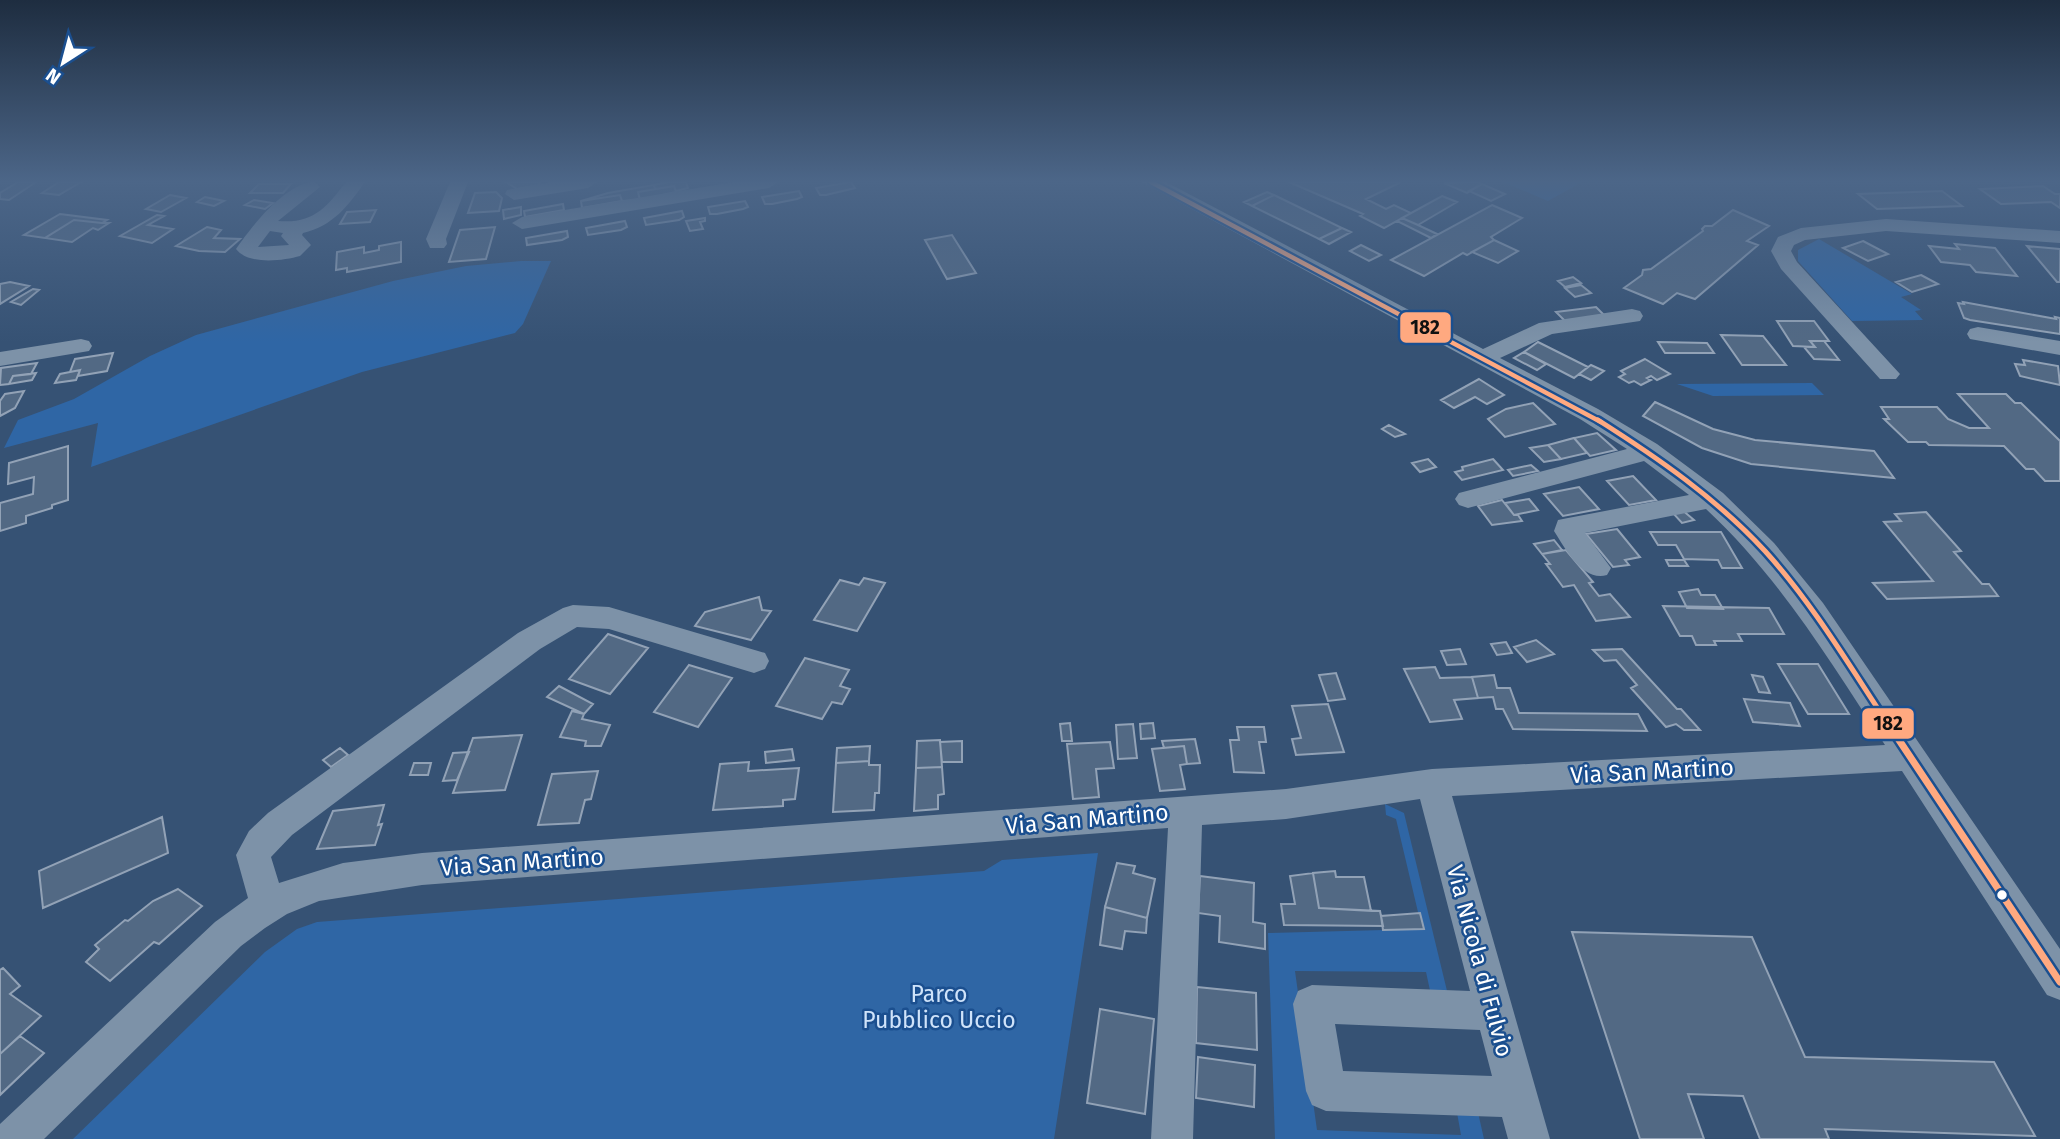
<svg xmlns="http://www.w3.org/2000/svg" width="2060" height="1139" font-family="'Fira Sans',sans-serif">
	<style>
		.green { fill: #2f66a5 }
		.building { fill: #526984; stroke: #92a2b6; stroke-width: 2 }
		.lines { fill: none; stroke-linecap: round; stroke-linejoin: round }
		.minor { fill: #7d92a8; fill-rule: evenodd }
		.bus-1-far2-casing { stroke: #1b4f8f; stroke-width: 9 }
		.bus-1-far1-casing { stroke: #1b4f8f; stroke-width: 10 }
		.bus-1-casing { stroke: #1b4f8f; stroke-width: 12 }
		.bus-1-far2 { stroke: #ffa980; stroke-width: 4.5 }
		.bus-1-far1 { stroke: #ffa980; stroke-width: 5 }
		.bus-1 { stroke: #ffa980; stroke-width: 7 }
		.bus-dot { fill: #fff; stroke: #1b4f8f; stroke-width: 2.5 }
		.labels { text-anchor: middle; stroke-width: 5; stroke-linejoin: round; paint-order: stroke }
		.near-street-label { font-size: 23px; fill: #fff; stroke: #1b4f8f }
		.near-park-label { font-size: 23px; fill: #cfe3fa; stroke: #1b4f8f }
		.line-badge { stroke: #1b4f8f; stroke-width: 2.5 }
		.pale-badge-label { font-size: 19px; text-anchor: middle; font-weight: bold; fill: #111 }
	</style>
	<rect width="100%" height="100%" fill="#365274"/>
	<path class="green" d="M1503 182H1582L1548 201Z
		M1819 239 1912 294 1901 297 1921 310 1915 311 1923 320 1852 321 1798 261V250Z
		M521 261H551L523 324 515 333 362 372 91 467 98 423 4 448 18 420 74 399 150 356 196 335 393 281 466 266Z
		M1812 383 1824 395 1713 396 1677 384Z
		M1385 804 1404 813 1448 995H1431L1426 972 1295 971 1317 1130 1461 1135 1456 1107 1477 1108 1484 1139H1275L1268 933 1422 929 1396 819 1386 815Z
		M1098 853 1054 1139H73L265 952 297 929 317 922 984 871 1002 860Z"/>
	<path class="building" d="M18 182H36L9 200 0 199V193Z
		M59 182H81L59 195 42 193Z
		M506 182H539L540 185 517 189Z
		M670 182H686L688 188 676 191 674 186 656 189 653 185Z
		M851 182 855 188 826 195H820L816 188Z
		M1289 182H1401L1366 199 1386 209 1394 205 1411 213 1384 228 1360 216 1363 214Z
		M1478 182 1482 184 1467 193 1444 183Z
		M259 184H291L283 193H250Z
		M1482 184 1505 194 1491 201 1469 191Z
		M653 185 656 189 638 192 640 200 622 201 620 195 581 201 608 193Z
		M674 186 676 192 640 200 638 192Z
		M2043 186 2055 194H2060V208L2051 202 2001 204 1980 189Z
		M799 191 802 197 797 199 772 204H765L762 197Z
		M1942 191 1962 206 1877 209 1858 194Z
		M496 192 502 198 499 211 468 213 475 193Z
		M1267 192 1274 195 1252 206 1244 202Z
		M170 195 186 198 161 212 146 209Z
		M620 195 622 201 582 208 581 201Z
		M1274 195 1342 228 1319 239 1252 206Z
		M1442 196 1457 202 1418 225 1402 218Z
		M205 197 224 201 214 206 197 202Z
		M254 200 273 203 265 209 245 205Z
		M745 201 748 207 743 209 717 214H710L708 207Z
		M563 204 564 210 525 217 524 211Z
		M1492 205 1522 218 1491 237 1494 240 1467 255 1463 253 1424 276 1391 260Z
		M521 207V215L504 219 503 210Z
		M376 210 370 222 340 224 347 212Z
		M1733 210 1769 226 1747 241 1758 245 1695 299 1677 293 1663 304 1624 288 1642 275 1643 270 1651 269 1703 231 1702 229 1705 226H1712Z
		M682 211 684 217 679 220 646 225 644 218Z
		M60 214 107 220 102 223 74 220 45 238 24 235Z
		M157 215 164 216 148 225 173 229 152 243 120 236Z
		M705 218V221L700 222 703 229 690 231 686 221Z
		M1402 218 1418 225 1437 234 1431 238 1397 221Z
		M74 220 102 223H109L98 230 93 228 72 242 45 238Z
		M625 221 627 227 621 230 588 235 586 228Z
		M207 227 221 230 214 238 240 239 225 252 199 251 176 246Z
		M495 227 486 259 449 262 460 230Z
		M1342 228 1351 232 1329 244 1319 239Z
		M567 231 568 237 562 240 527 245 526 238Z
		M952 235 976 273 947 279 925 240Z
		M1494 240 1518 251 1498 263 1472 252Z
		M1863 241 1888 254 1868 261 1843 248Z
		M401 242V262L347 272V268L336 270 337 252 364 247V253L379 250V246Z
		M1955 244 1995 248 2017 276 1976 272 1970 265 1941 262 1929 246 1959 249Z
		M1361 245 1381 255 1369 261 1350 251Z
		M2027 246 2060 249V282H2057Z
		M1921 275 1938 284 1912 292 1896 282Z
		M1573 277 1581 283 1565 287 1558 281Z
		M10 282 29 286 0 304V284Z
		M1581 285 1591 293 1575 297 1565 288Z
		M33 289 39 290 21 305 11 302Z
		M1963 302 2056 319 2055 317 2060 318V334L1970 320 1964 318 1958 303 1964 304Z
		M1596 307 1605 316 1565 321 1556 312Z
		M1777 321H1814L1829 341H1810L1815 347 1793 346Z
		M1721 335 1763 336 1786 365H1742Z
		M1810 341H1824L1839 360 1814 359 1804 347H1815Z
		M1538 342 1588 367 1574 378 1524 352Z
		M1658 342 1707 343 1714 353H1665Z
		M1524 352 1546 364 1537 370 1514 358Z
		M113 353 107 371 78 376 80 370 70 372 75 359Z
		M1645 359 1670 374 1657 380 1651 376 1647 378 1651 380 1641 385 1634 381 1629 383 1619 377 1625 374 1621 371Z
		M2023 360 2058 366 2060 385 2020 376 2015 364 2025 365Z
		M37 363 31 374 13 376 9 384 0 385 1 368Z
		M1591 365 1604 371 1591 380 1579 374Z
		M80 370 76 380 55 383 60 374Z
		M36 373 32 380 9 384 13 376Z
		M1479 379 1504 395 1487 404 1475 397 1454 408 1441 400Z
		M24 391 15 408 0 416V401L5 394Z
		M1958 394H2006L2015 403H2021L2060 441V481H2045L2034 469H2026L2004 446 1929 445 1926 442H1908L1884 419H1889L1881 407H1937L1948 419 1969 428H1989Z
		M1655 402 1713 429 1755 440 1874 451 1894 478 1751 464 1702 448 1643 416Z
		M1533 403 1555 424 1505 437 1488 419 1506 409Z
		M1389 425 1405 434 1395 437 1382 429Z
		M1597 433 1616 450 1590 456 1574 438Z
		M1574 438 1587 453 1561 459 1548 445Z
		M1548 445 1561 459 1544 462 1530 448Z
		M68 446V500L52 505V508L26 516V523L0 531V503L33 494 34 477 8 484 9 463Z
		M1428 459 1436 467 1420 472 1412 463Z
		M1493 459 1503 470 1462 480 1455 472 1463 470 1462 467Z
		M1531 465 1538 471 1513 476 1508 470Z
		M1633 476 1656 500 1629 505 1607 481Z
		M1579 487 1599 509 1563 516 1544 494Z
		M1529 499 1538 510 1514 515 1505 503Z
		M1502 500 1514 515H1518L1522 521 1492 525 1478 506Z
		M1681 509 1694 520 1682 523 1671 511Z
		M1926 512 1961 551 1954 552 1982 584H1989L1998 596 1887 599 1873 583 1933 581 1884 522 1901 521 1895 514Z
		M1617 529 1640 557 1625 560 1629 565 1613 567 1586 534Z
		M1650 532H1721L1742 568H1722L1718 560 1684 559 1676 545H1658Z
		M1554 540 1562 550 1542 554 1534 544Z
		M1566 550 1593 582 1589 583 1599 596 1610 594 1630 617 1596 621 1574 585 1563 587 1546 564H1550L1542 554Z
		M1666 560H1684L1688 566H1669Z
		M864 578 885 583 857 631 814 620 840 580 859 585Z
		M1698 589 1701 595H1715L1723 609 1687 608 1679 592Z
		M759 597 762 610 771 611 751 640 695 626 705 612Z
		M1663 606 1769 608 1784 634H1738L1742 641H1714L1716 645H1696L1692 636H1680Z
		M608 634 648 648 610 694 569 679Z
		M1536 640 1554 654 1527 662 1514 647Z
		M1506 642 1512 653 1497 655 1491 644Z
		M1460 649 1466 664 1447 665 1441 651Z
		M1622 649 1677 709H1681L1700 730H1684L1676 724 1666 727 1631 688 1637 685 1616 660 1604 661 1593 650Z
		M805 658 849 670 840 686 850 689 842 704 832 702 822 719 776 706Z
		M1778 664H1818L1849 714H1808Z
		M689 665 732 678 698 727 654 712Z
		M1435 667 1440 678 1472 677 1478 698 1454 700 1462 719 1430 722 1404 669Z
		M1336 673 1345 699 1328 701 1319 675Z
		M1494 675 1497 688H1510L1519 713 1638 714 1647 731 1513 729 1503 709H1496L1493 697 1478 698 1472 677Z
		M1752 675 1763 677 1770 693 1759 692Z
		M559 686 593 704 584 714 547 697Z
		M1744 699 1790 703 1800 726 1753 722Z
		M1328 704 1344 752 1296 755 1292 739 1301 738 1292 706Z
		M572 711 584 714 582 719 610 725 601 746H585L586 741 560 737Z
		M1070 723 1072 741H1062L1060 724Z
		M1153 723 1155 738 1141 739 1140 724Z
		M1133 724 1137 758 1118 759 1116 725Z
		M1237 727H1264L1266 742H1259L1264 773 1234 772 1230 740H1239Z
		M522 735 505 790 453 793 473 738Z
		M1195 739 1200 763 1187 764 1184 746 1164 748 1162 741Z
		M940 740 942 767 916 768 917 741Z
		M962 741V762H942L940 742Z
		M1110 742 1114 768 1096 769 1099 797 1073 799 1067 744Z
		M870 746 869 761 836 763 837 748Z
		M1184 746 1187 764 1180 765 1185 789 1160 791 1152 749Z
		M340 748 348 755 331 767 323 760Z
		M792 749 794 760 766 763 765 752Z
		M469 752 457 780 443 781 453 753Z
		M869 761V765H880L879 793H875L874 810 833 812 836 763Z
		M749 762 748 771 799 768 795 799 783 800V806L713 810 720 764Z
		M414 763H431L428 775H410Z
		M942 767 944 794 938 795V809L914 811 916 768Z
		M598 771 591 799 585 800 579 823 538 825 552 774Z
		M384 805 378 825 382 824 375 845 317 849 333 811Z
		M162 817 168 853 43 908 39 871Z
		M1117 863 1135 866 1133 873 1155 879 1147 918 1105 907Z
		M1335 871 1336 877H1364L1371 911 1319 908 1313 873Z
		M1313 873 1319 908 1380 911 1383 926 1284 925 1281 904H1295L1290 876Z
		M1200 876 1254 883 1253 922 1265 924V949L1219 942 1220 916 1198 913Z
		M178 889 202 906 159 944 154 942 110 981 86 962 99 949 95 945 125 920 128 921 153 901Z
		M1105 907 1147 918 1146 933 1125 931 1122 949 1100 945Z
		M1420 913 1424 929 1383 930 1381 916Z
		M1572 932 1752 937 1805 1057 1994 1062 2035 1136 1825 1129 1829 1139H1760L1743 1096 1688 1094 1704 1139H1640Z
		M3 968 20 986 10 994 41 1016 0 1054V970Z
		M1197 987 1256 993 1257 1050 1196 1043Z
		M1100 1009 1154 1019 1145 1114 1087 1103Z
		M20 1036 44 1053 0 1095V1054Z
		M1198 1057 1255 1065 1254 1107 1196 1098Z"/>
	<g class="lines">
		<path class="minor" d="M346 182H365C348 206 333 226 303 233L302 235 311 245 300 256C282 261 248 265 236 249 251 227 286 182 315 182L320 187 278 221C313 224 326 208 346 182ZM270 231 283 233 281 236 289 245 258 247Z
			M450 182H468L446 239 447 244 444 248H430L426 239Z
			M552 182H597L588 188 514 200 505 194 507 190Z
			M734 182H778L769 188 522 229 512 223 522 217Z
			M1142 182H1166L1483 349 1539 323 1632 309 1640 311 1643 316 1640 321 1552 334 1500 358 1598 409 1657 444 1723 493 1774 543 1823 603 2060 949V1000L2047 995 1902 771 1452 796 1550 1139H1508L1502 1117 1326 1111 1312 1105 1306 1091 1293 1004 1298 991 1312 985 1470 991 1420 799 1286 819 1202 825 1193 1139H1151L1168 828 422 885 319 901 287 914 265 928 241 946 44 1139H0V1124L215 922 248 898 236 855 249 831 268 813 518 633 563 608 573 605 609 607 765 653 769 661 765 669 754 673 609 629 577 627 540 649 292 835 271 857 279 883 343 863 422 853 1286 789 1432 769 1885 745C1830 661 1780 578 1706 509L1585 533 1611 568 1607 575C1583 582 1566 550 1554 531L1558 520 1568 518 1689 495 1644 461 1468 508 1459 505 1455 499 1459 493 1627 449 1580 419ZM1335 1024 1480 1030 1492 1076 1343 1071Z
			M1886 219 2060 231V243L1886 231 1805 240 1794 245 1791 251 1797 262 1900 374 1896 379H1880L1781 269 1771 251 1778 237 1801 228Z
			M1978 327 2060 341V355L1970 339 1967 334 1970 329Z
			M81 339 89 341 92 346 89 351 0 366V352Z"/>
		<defs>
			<path id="bus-1-far2" d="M1151 182 1601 422"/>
			<path id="bus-1-far1" d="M1598 420C1658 458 1716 498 1765 551 1815 606 1853 672 1894 733"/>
			<path id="bus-1" d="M1893 731 2060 982"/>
		</defs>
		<use href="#bus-1-far2" class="bus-1-far2-casing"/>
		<use href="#bus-1-far1" class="bus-1-far1-casing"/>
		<use href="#bus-1" class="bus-1-casing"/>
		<use href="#bus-1-far2" class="bus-1-far2"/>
		<use href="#bus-1-far1" class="bus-1-far1"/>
		<use href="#bus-1" class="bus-1"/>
	</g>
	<linearGradient id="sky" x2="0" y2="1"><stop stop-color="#1e2d40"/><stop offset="0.53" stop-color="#4c6688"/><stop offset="1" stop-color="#4c6688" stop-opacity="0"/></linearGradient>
	<rect width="2060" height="342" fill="url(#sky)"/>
	<circle class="bus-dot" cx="2002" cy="895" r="6"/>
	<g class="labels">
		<g class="near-street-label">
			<text transform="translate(1652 771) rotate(-3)" y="8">Via San Martino</text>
			<text transform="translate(1087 819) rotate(-5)" y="8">Via San Martino</text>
			<text transform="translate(522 862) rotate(-4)" y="8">Via San Martino</text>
			<text transform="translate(1480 961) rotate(75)" y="8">Via Nicola di Fulvio</text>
		</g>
		<g class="near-park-label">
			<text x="939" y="1002">Parco<tspan x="939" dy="26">Pubblico Uccio</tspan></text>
		</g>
	</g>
	<g class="line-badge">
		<rect x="1399" y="311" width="53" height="33" rx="7" fill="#ffa980"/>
		<rect x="1861" y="707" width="54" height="33" rx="7" fill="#ffa980"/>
	</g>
	<g class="pale-badge-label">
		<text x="1425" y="334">182</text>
		<text x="1888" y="730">182</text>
	</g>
	<g transform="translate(63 63) rotate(216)" stroke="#1b4f8f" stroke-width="5" paint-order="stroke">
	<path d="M0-5L12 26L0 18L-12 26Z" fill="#ffffff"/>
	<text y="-10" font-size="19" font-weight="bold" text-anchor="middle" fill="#ffffff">N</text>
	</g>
</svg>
